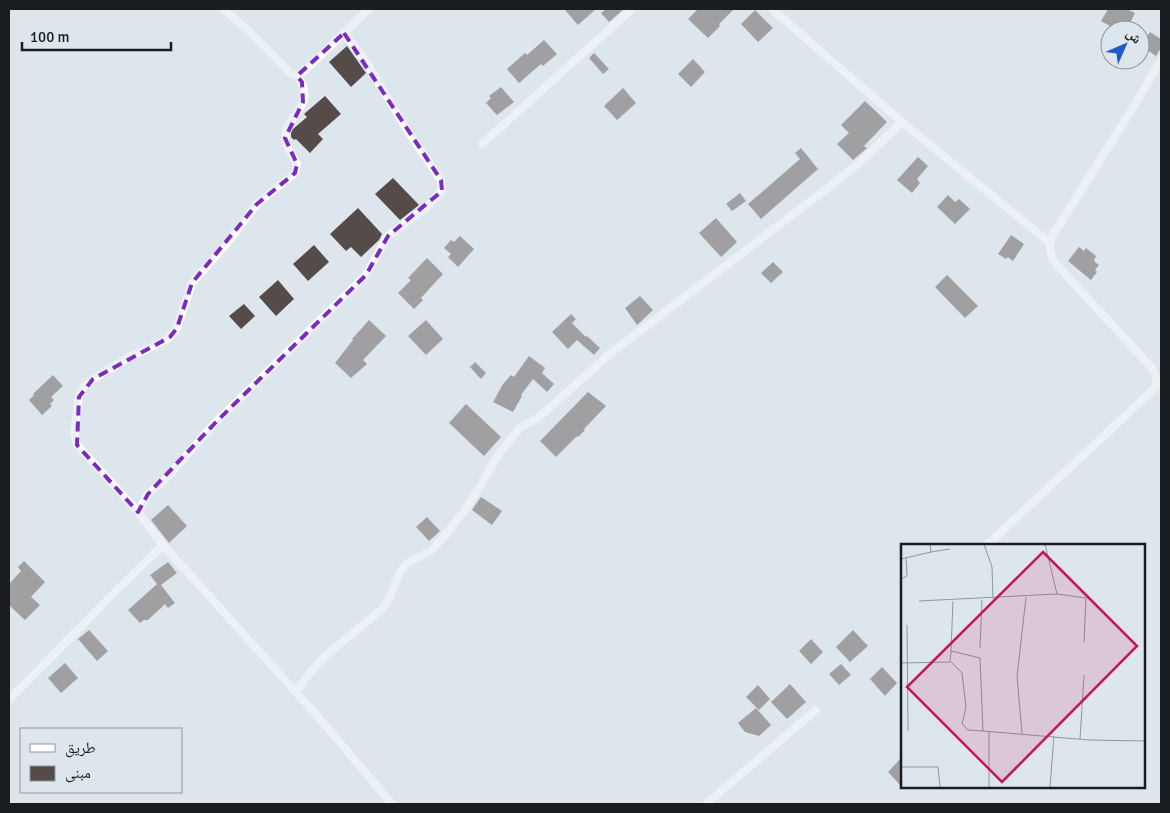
<svg xmlns="http://www.w3.org/2000/svg" width="1170" height="813" font-family="Signika,'Noto Naskh Arabic',sans-serif">
	<style>
		.building { fill: #554c49 }
		.lines { fill: none; stroke-linecap: round; stroke-linejoin: round }
		.minor { stroke: #fff; stroke-width: 8 }
		.marked { fill: none; stroke: #7b2cbf; stroke-width: 4; stroke-dasharray: 10 6; stroke-linejoin: round }
		.inset-road { fill: none; stroke: #90969b; stroke-width: 1 }
		.view { fill: #c2185b; fill-opacity: 0.15; stroke: #c2185b; stroke-width: 2.5 }
		.inset-edge { fill: none; stroke: #1a1d1f; stroke-width: 2.5 }
	</style>
	<rect width="100%" height="100%" fill="#dee6ed"/>
	<path class="building" d="M564 9H596L578 25Z
		M606 9H624L609 22 601 13Z
		M698 9H734L719 24 720 26 708 38 688 19Z
		M1108 9H1127L1135 13 1129 25 1126 24 1123 30H1117L1101 21Z
		M755 10 773 28 758 42 741 24Z
		M1150 32 1161 39V48L1156 56 1141 46Z
		M544 40 557 54 543 66 541 64 519 83 507 69 525 53 527 55Z
		M347 46 366 73 351 87 329 62Z
		M594 53 609 69 603 74 589 58Z
		M693 59 705 72 691 87 678 74Z
		M501 87 514 102 497 115 486 103 491 98 489 96Z
		M623 88 636 103 617 120 604 106Z
		M325 96 341 114 318 134 323 139 310 153 296 139 294 140 291 137V133L293 129 307 117 304 114Z
		M865 101 887 122 864 146 867 148 853 160 837 144 849 133 841 125Z
		M801 148 818 169 761 219 748 204 800 159 795 153Z
		M918 157 928 166 917 179 920 183 912 193 897 180Z
		M393 178 419 205 400 220 375 194Z
		M740 193 746 201 732 211 726 204Z
		M948 195 955 202 959 199 970 209 955 224 937 207Z
		M358 208 382 234 379 240 361 257 351 247 346 251 330 234Z
		M716 218 737 242 721 257 699 233Z
		M1011 235 1024 244 1013 261 1008 257 1006 259 998 254Z
		M460 236 474 249 458 267 448 257 451 254 444 248 451 240 454 242Z
		M314 245 329 262 308 281 293 264Z
		M1079 247 1084 251 1086 248 1096 256 1094 261 1099 265 1095 270 1097 272 1091 280 1068 261Z
		M427 258 443 274 421 298 423 300 414 309 398 293 411 280 408 278Z
		M773 262 783 272 771 283 761 273Z
		M947 275 978 306 965 318 935 287Z
		M278 280 294 299 276 316 259 297Z
		M640 296 653 310 637 325 625 308Z
		M244 304 255 316 241 329 229 316Z
		M571 314 576 319 572 323 586 337 587 336 600 348 594 355 577 340 568 349 552 332Z
		M369 320 386 336 363 360 367 364 351 378 335 363 353 340 352 339Z
		M426 320 443 339 426 355 408 336Z
		M529 356 545 368 542 373 554 384 547 392 533 379 521 395 522 396 513 412 493 402 503 384 511 375 514 377Z
		M475 362 486 373 481 379 470 367Z
		M53 375 63 386 51 397 54 400 50 404 52 406 42 415 29 400 34 395 33 394Z
		M588 392 606 406 584 429 585 430 578 437 577 436 556 457 540 441Z
		M466 404 501 437 484 456 449 423Z
		M481 497 502 511 492 525 472 510Z
		M168 505 187 526 169 543 151 520Z
		M427 517 440 531 429 541 416 527Z
		M24 561 45 582 31 597 40 605 25 620 9 605V584L21 571 18 567Z
		M168 562 177 573 161 585 175 603 168 608 165 604 148 620H144L140 623 128 610 157 584 150 575Z
		M89 630 108 651 97 661 78 639Z
		M853 630 868 646 850 662 836 647Z
		M811 639 823 652 811 664 799 651Z
		M65 663 78 678 61 693 48 678Z
		M841 664 851 675 839 685 829 674Z
		M882 667 897 683 885 696 870 679Z
		M790 684 806 702 787 719 771 702Z
		M758 685 770 699 759 710 746 697Z
		M756 708 771 725 759 736 745 732 738 723Z
		M902 757V787L888 772Z"/>
	<g class="lines">
		<path class="minor" d="M223 9 249 31 290 73 297 76 302 73 344 33 365 60 407 130 441 180 442 191 425 209 388 236 366 275 216 422 163 482 148 494 138 512 163 545 314 712 392 804
			M772 9 902 122 1050 243
			M344 33 369 9
			M482 144 632 9
			M138 512 77 445 74 433 76 417 79 397 83 387 93 379 129 357 156 345 170 337 177 328 192 283 228 242 257 204 295 173 297 164C294 157 286 148 285 140 283 116 320 105 297 76
			M986 546 1157 386 1156 377 1153 369 1056 264C1048 254 1048 244 1054 233L1128 116 1161 60
			M296 692C319 655 350 637 382 609L389 599 400 572 407 563 432 550 447 533 468 506 500 452 520 428 539 417 611 353 825 190 858 164 902 122
			M9 700 116 591 163 545
			M706 804 816 710"/>
	</g>
	<path d="M0 0H1170V813H0ZM344 33 441 180 442 191 388 236 366 275 216 422 148 494 138 512 77 445 79 397 93 379 170 337 177 328 192 283 257 204 295 173 297 164 285 138 303 102 302 82 297 76Z" fill="#dee6ed" fill-opacity=".55" fill-rule="evenodd"/>
	<path class="marked" d="M344 33 441 180 442 191 388 236 366 275 216 422 148 494 138 512 77 445 79 397 93 379 170 337 177 328 192 283 257 204 295 173 297 164 285 138 303 102 302 82 297 76Z"/>
	<g transform="translate(901 544)">
		<rect width="244" height="244" fill="#dee6ed"/>
		<path class="inset-road" d="M83 0 91 23 92 55M144 0 156 50 185 54 183 98M30 8 49 5M0 15 30 8 29 0M0 35 6 32 5 14M18 57 156 50M6 81 7 187M79 104 81 56M50 107 52 57M50 118 61 129 65 163 61 180 67 186 82 187M0 119 49 118 50 107 79 114 82 187 188 196 244 197M121 189 116 133 125 53M179 195 183 131M0 223H37L39 243M88 243V188M149 243 153 192"/>
		<path class="view" d="M142 8 236 102 101 238 6 143Z"/>
		<rect width="244" height="244" class="inset-edge"/>
	</g>
	<rect width="1170" height="813" fill="none" stroke="#1a1d1f" stroke-width="20"/>
	<rect x="20" y="728" width="162" height="65" fill="#dee6ed" stroke="#90969b"/>
	<rect x="30" y="744" width="25" height="8" fill="#ffffff" stroke="#90969b"/>
	<text x="65" y="753" font-size="15" fill="#1a1d1f">طريق</text>
	<rect x="30" y="766" width="25" height="15" fill="#554c49" stroke="#90969b"/>
	<text x="65" y="778" font-size="15" fill="#1a1d1f">مبنى</text>
	<g transform="translate(1125 45) rotate(45)"><circle r="24" fill="#dee6ed" stroke="#90969b"/>
	<path d="M0-4L9 19L0 12L-9 19Z" fill="#215ac7"/>
	<text y="-8" font-size="14" font-weight="bold" text-anchor="middle" fill="#1a1d1f">ش</text>
	</g>
	<path d="M22 42v8h149v-8" fill="none" stroke="#1a1d1f" stroke-width="2.5"/>
	<text x="30" y="42" font-size="15" fill="#1a1d1f" stroke="#dee6ed" stroke-width="4" paint-order="stroke">100 m</text>
</svg>
